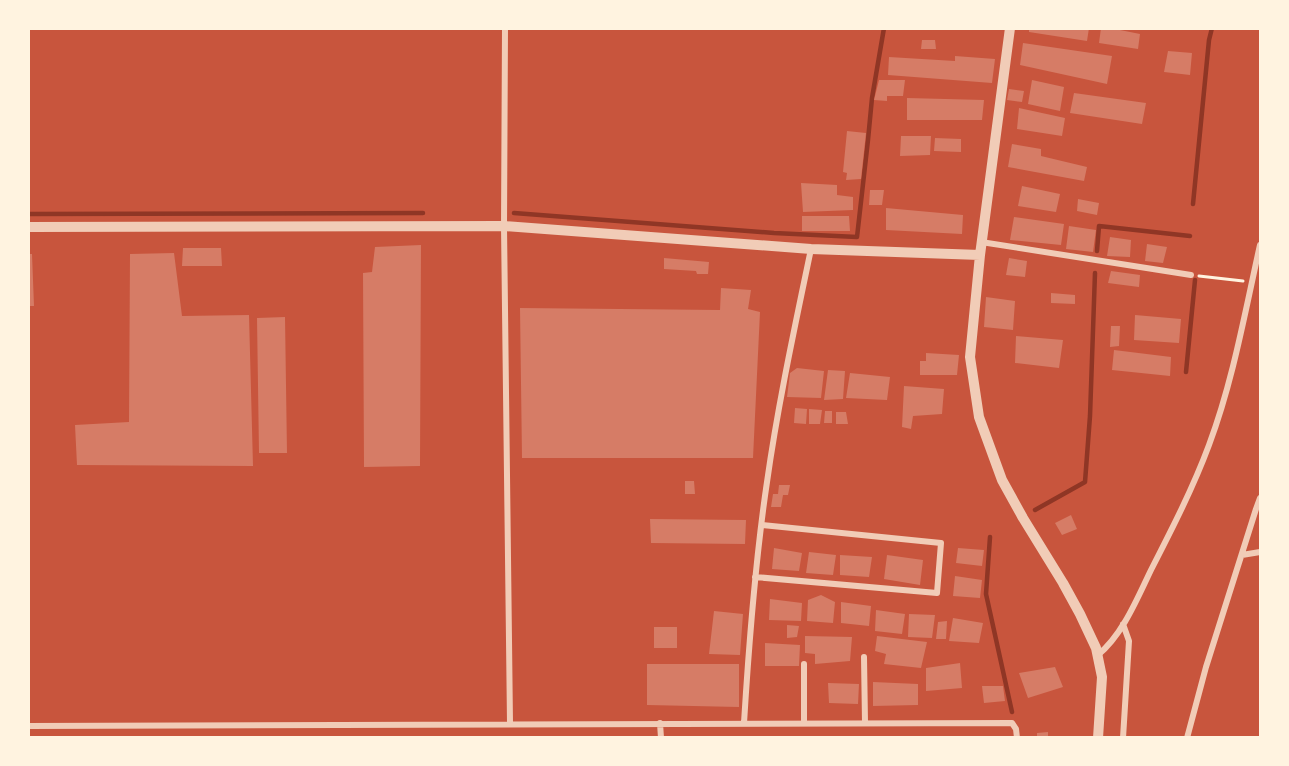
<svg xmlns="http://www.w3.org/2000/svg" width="1289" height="766" font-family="Arial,sans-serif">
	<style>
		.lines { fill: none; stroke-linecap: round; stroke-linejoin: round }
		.stream { stroke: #8f3625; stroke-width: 4.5 }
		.building { fill: #d67c66 }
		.path { stroke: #fff3e0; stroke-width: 3 }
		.minor { stroke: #f1ccb7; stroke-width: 6 }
		.tertiary { stroke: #f1ccb7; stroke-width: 10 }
	</style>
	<rect width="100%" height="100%" fill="#c8553d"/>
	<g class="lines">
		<path class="stream" d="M1193 204 1209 40 1212 28
			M514 213 774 233 857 237 868 140 872 98 884 28
			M28 214 423 213
			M1097 251 1099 226 1190 236
			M1186 372 1195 280
			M1035 510 1085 482 1090 416 1095 273
			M990 537 986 594 1012 712"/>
	</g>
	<path class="building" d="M1029 28H1089L1087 41 1029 32Z
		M1101 28H1110L1140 34 1138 49 1099 43Z
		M922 40H935L936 49H921Z
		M1023 43 1112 56 1107 84 1020 65Z
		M1168 51 1192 53 1190 75 1164 72Z
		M955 56 995 59 992 83 888 75 889 57 955 61Z
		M879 80H905L903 96H887V101L874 100Z
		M1032 80 1064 87 1060 111 1028 104Z
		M1009 89 1024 91 1022 102 1007 100Z
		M1074 93 1146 103 1142 124 1070 113Z
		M907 98 984 100 982 120H907Z
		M1019 108 1065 118 1062 136 1017 129Z
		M847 131 866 133 861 179 846 180 847 173 843 172Z
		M901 136H931L930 155 900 156Z
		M935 138 961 139V152L934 151Z
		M1012 144 1041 149V156L1087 167 1084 181 1008 167Z
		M801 183 837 185V195L853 197V210L803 212Z
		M1022 186 1060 194 1056 212 1018 206Z
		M870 190H884L882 205H869Z
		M1078 199 1099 203 1097 215 1077 211Z
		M886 208 963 215 962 234 886 230Z
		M802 216H849L850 231H802Z
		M1014 217 1064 224 1061 245 1010 240Z
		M1069 226 1096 230 1093 252 1066 249Z
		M1110 237 1131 240 1130 257 1107 256Z
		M1147 244 1167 247 1163 263 1145 261Z
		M421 245 420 466 364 467 363 273 372 272 375 247Z
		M183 248H221L222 266H182Z
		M174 253 182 316 249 315 253 466 77 465 75 425 129 422 130 254Z
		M28 254H32L34 306H28Z
		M664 258 709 262 708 274H697L696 271 664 269Z
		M1009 258 1027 261 1025 277 1006 275Z
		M1111 271 1140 275 1139 287 1108 283Z
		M721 288 751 290 748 309 760 312 753 458H522L520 308 720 310Z
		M1051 293 1075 295V304L1051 303Z
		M986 297 1015 301 1013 330 984 327Z
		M1135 315 1181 319 1179 343 1134 340Z
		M285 317 287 453H259L257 318Z
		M1111 326H1120L1119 346 1110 347Z
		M1016 336 1063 340 1059 368 1015 363Z
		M1114 350 1171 357 1170 376 1112 370Z
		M926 353 959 355 957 375H920V361H926Z
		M797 368 824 371 821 398 787 397 790 373Z
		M828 370 845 371 843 399 824 400Z
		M850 373 890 377 887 400 846 398Z
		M904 386 944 389 942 414 913 416 911 429 902 427Z
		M795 408 807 409 806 424 794 423Z
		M809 409 822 410 820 424H809Z
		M825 411H832V423H824Z
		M836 412H846L848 424H836Z
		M685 481H694L695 494H685Z
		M779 485H790L788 495H783L781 507H771L773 494H778Z
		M1071 515 1077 529 1062 535 1055 523Z
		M650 519 746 520 745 544 651 543Z
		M774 548 802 553 799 571 772 569Z
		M958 548 984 550 982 566 956 563Z
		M809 552 836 555 833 575 806 573Z
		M840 555 872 557 869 577 840 575Z
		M887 555 923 560 920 585 884 579Z
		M955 576 982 580 980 598 953 596Z
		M821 595 835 602 833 623 807 621 808 600Z
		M770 599 802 603 801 621 769 620Z
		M841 602 871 606 869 626 841 623Z
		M876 610 905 614 902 634 875 631Z
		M714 611 743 614 740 655 709 654Z
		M909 614 935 615 932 638 908 637Z
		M953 618 983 623 979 643 949 641Z
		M947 621 946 639H936L938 622Z
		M787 625 799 626 797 637 787 638Z
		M654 627H677V648H654Z
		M805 636 852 637 850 661 815 664V654L805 653Z
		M877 636 927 642 921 668 884 664 886 654 875 651Z
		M765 643 800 645 799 666H765Z
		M960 663 962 688 926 691V668Z
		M647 664H739V707L647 705Z
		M1055 667 1063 687 1028 698 1019 673Z
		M873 682 918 684V705L873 706Z
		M828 683 859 684 858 704 829 703Z
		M982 686H1003L1005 701 984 703Z
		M1048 732V738H1037V733Z"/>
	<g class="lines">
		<path class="path" d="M1199 276 1243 281"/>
		<path class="minor" d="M505 28 504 226 510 723
			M981 242 1191 275
			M1242 555 1260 552
			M755 577 937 593 941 543 762 525
			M1123 624 1129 641 1123 738
			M1098 655C1123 634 1137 599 1151 570 1172 529 1193 488 1209 445 1233 381 1245 312 1260 245
			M864 657 865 723
			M660 723 661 738
			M744 723C749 642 755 562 767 482 778 404 795 326 811 249
			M804 723V664
			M28 726 1012 723 1016 729 1017 738
			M1187 738 1206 667 1256 509 1260 498"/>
		<path class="tertiary" d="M1010 28 980 255 970 357 979 417 1002 480 1023 518 1063 583 1080 614 1096 648 1102 677 1098 738
			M28 227 504 226 811 249 980 255"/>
	</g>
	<rect width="1289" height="766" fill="none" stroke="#fff3e0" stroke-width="60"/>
</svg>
